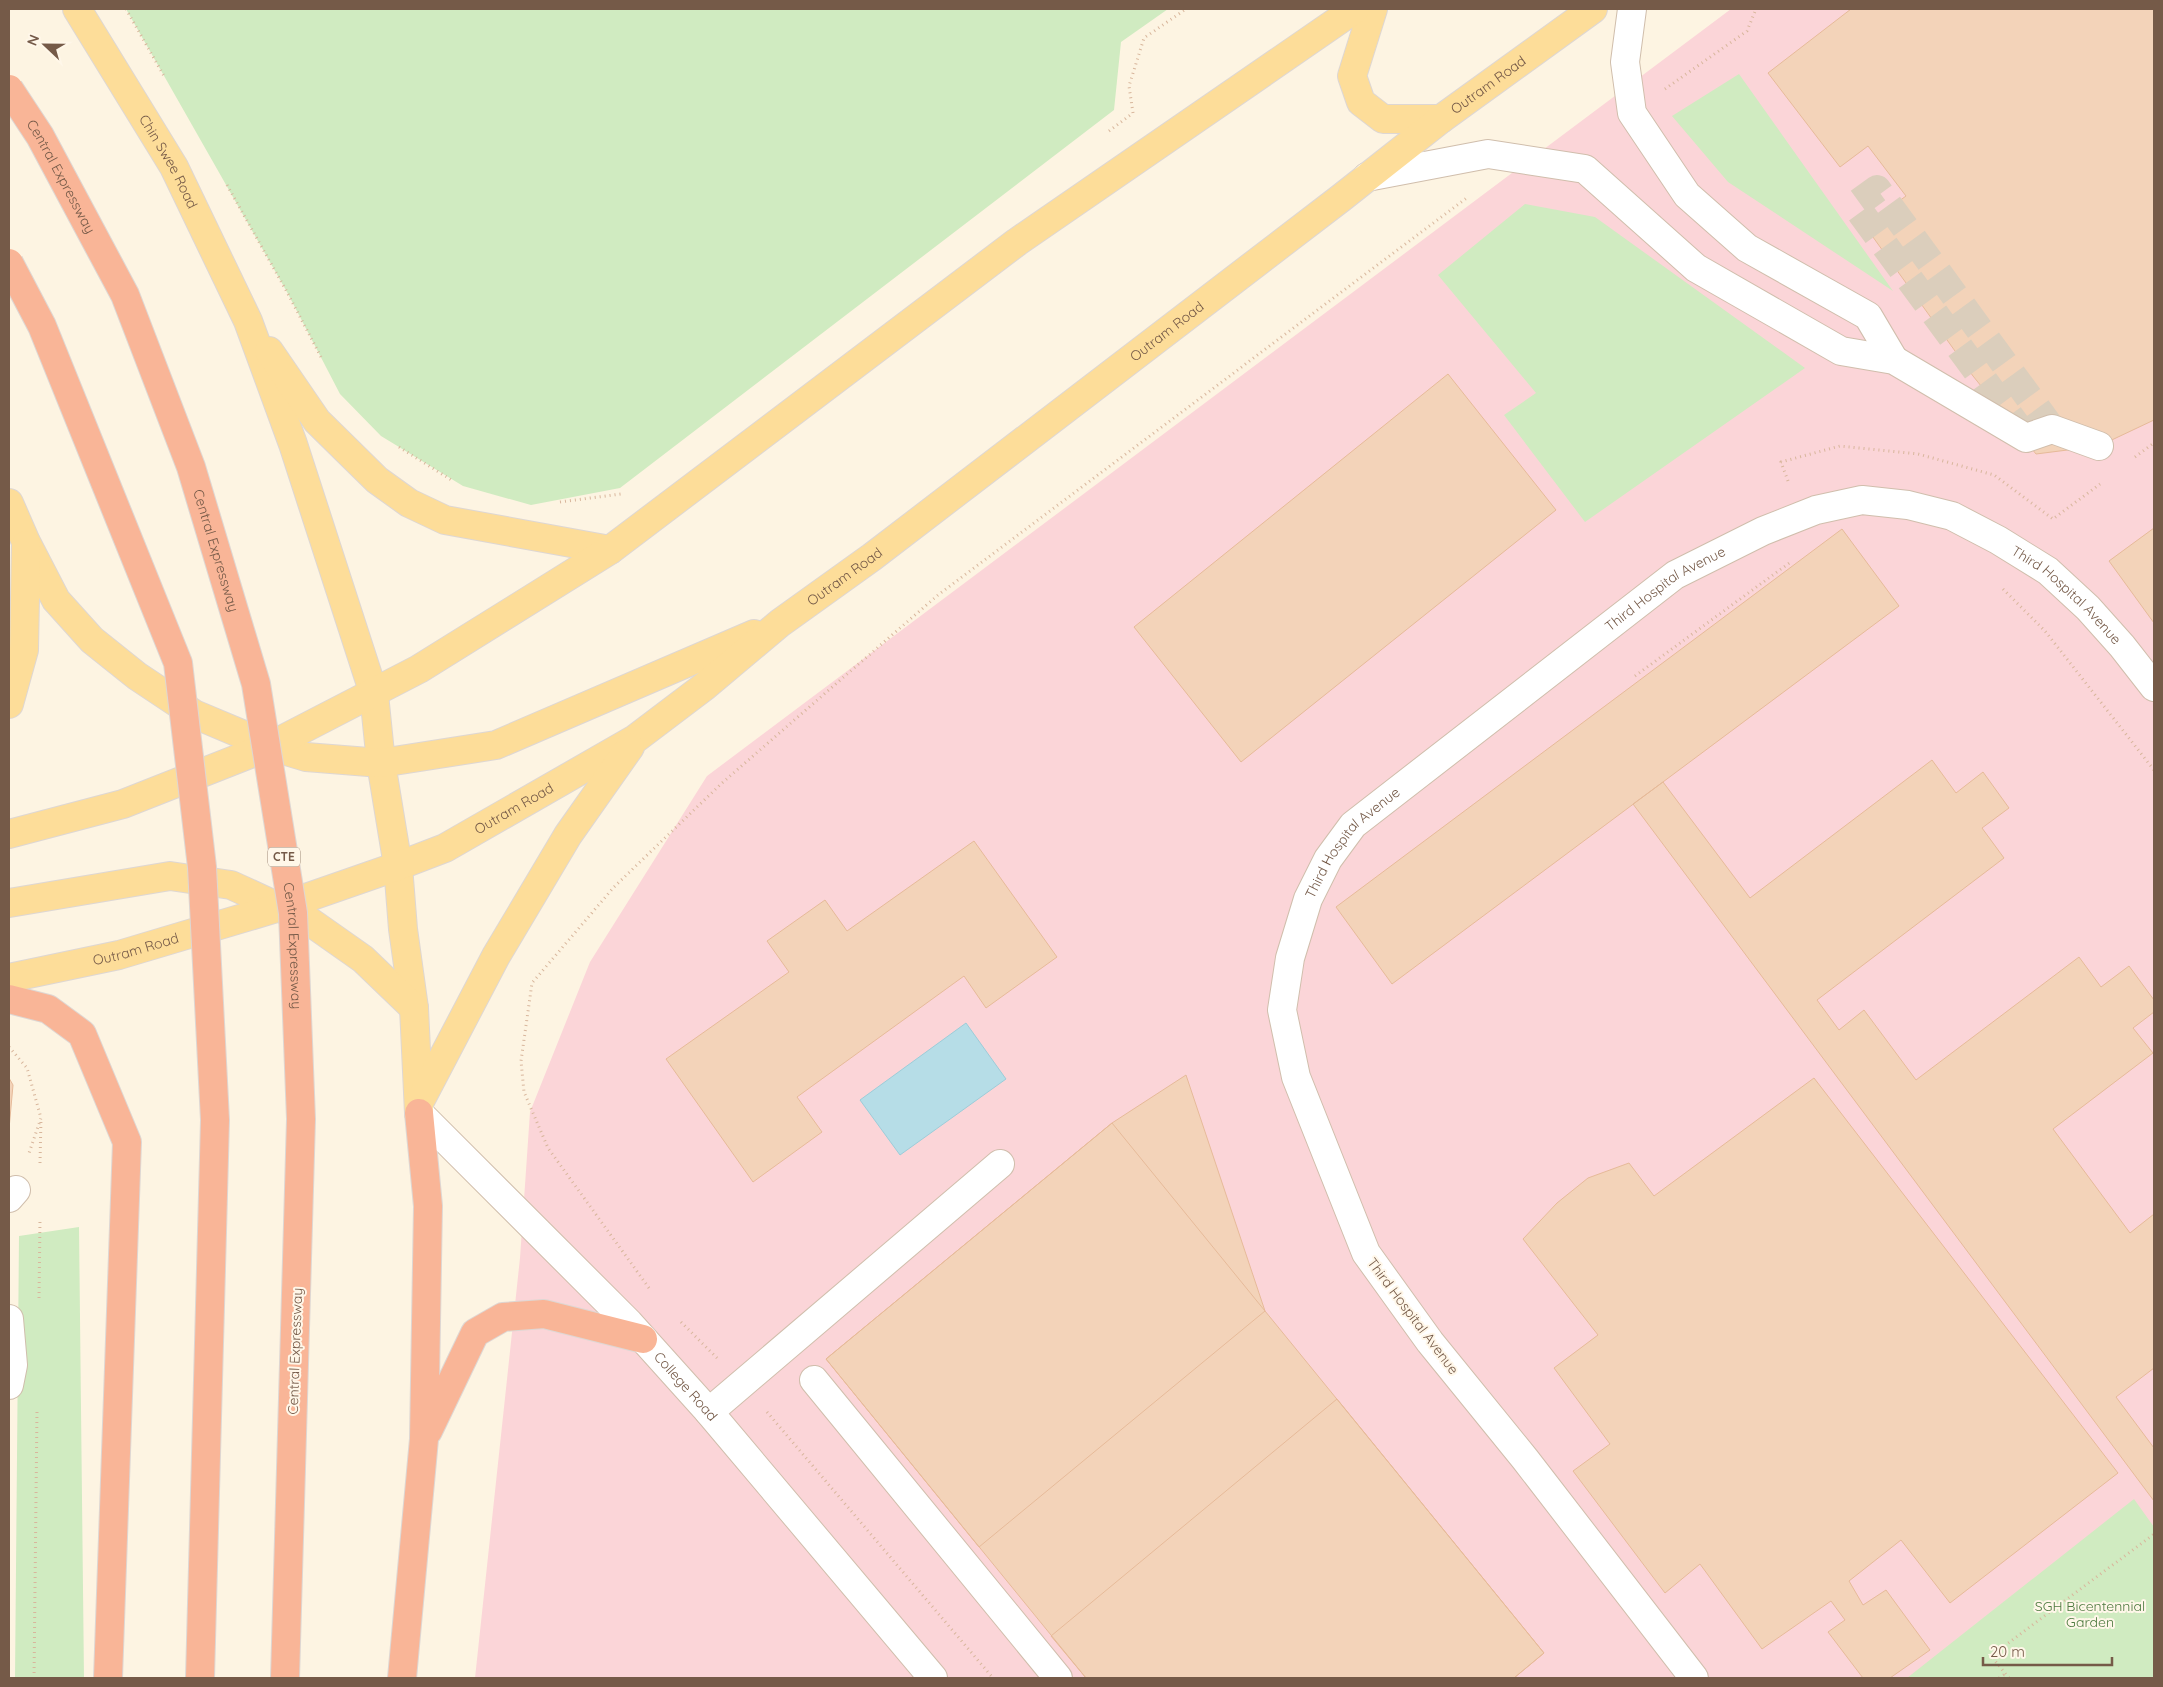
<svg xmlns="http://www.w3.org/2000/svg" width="2163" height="1687" font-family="Quicksand,sans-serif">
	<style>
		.medical { fill: #fbd5d8 }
		.green { fill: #d0ebc1 }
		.water { fill: #b6dde7; stroke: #9ccdd9 }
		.building { fill: #f3d3b9; stroke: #e6ba99 }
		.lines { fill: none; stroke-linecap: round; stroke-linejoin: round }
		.minor-tunnel { stroke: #dbcebc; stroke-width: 28; stroke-dasharray: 28 14; stroke-linecap: butt }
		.minor-casing { stroke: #d0beac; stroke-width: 30 }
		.major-casing { stroke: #ded7d3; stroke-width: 30 }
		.highway-casing { stroke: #ded7d3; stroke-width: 30 }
		.path { stroke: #d8b69c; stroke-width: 3; stroke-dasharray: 1 4; stroke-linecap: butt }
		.minor { stroke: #fff; stroke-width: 28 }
		.major { stroke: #fddd99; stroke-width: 28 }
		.highway { stroke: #f9b597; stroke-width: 28 }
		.highway-bridge-casing { stroke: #ded7d3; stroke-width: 30; stroke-linecap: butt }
		.highway-bridge { stroke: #f9b597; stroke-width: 28 }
		.labels { text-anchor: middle; stroke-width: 4; stroke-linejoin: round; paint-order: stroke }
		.shield { fill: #fff7e9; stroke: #9e8978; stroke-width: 1 }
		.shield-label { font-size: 12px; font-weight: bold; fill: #755a48 }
		.street-label { font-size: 14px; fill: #755a48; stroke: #fff7e9 }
		.park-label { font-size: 14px; fill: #4e7b40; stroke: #fff7e9 }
	</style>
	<rect width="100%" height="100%" fill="#fdf4e2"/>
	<path class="medical" d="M1731 9H2154V1678H475L520 1258 530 1112 590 962 707 776Z"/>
	<path class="green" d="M126 9H1168L1121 42 1114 110 620 488 531 505 463 486 381 436 340 394 287 292Z
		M1739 74 1893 291 1728 182 1672 116Z
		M1525 204 1595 217 1805 368 1585 522 1504 415 1536 393 1438 275Z
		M79 1227 84 1678H15L19 1236Z
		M2134 1499 2154 1527V1678H1907Z"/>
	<path class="water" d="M966 1023 1006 1079 900 1155 860 1100Z"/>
	<path class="building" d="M1851 9H2154V420L2099 446 2036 454 1973 376 1865 226 1906 196 1868 146 1840 167 1768 73Z
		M1448 374 1556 510 1241 762 1134 627Z
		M2154 528V623L2109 561Z
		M1842 529 1899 606 1392 984 1336 907Z
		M1932 760 1956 793 1983 772 2009 808 1982 828 2004 858 1817 1000 1839 1030 1864 1010 1916 1080 2079 957 2101 987 2129 966 2154 1000V1012L2133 1028 2153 1053 2053 1129 2130 1233 2154 1214V1368L2116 1397 2154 1448V1501L1633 804 1663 782 1750 898Z
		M974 841 1057 957 986 1008 964 976 797 1097 822 1132 753 1182 666 1059 789 972 767 941 825 900 847 931Z
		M1186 1075 1265 1311 1544 1653 1514 1678H1086L826 1359 1112 1123Z
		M9 1078 13 1085 9 1129Z
		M1814 1078 2118 1473 1950 1603 1901 1540 1849 1581 1863 1605 1886 1590 1930 1650 1890 1678H1863L1828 1632 1845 1620 1831 1601 1762 1649 1700 1564 1665 1593 1573 1471 1610 1444 1554 1368 1598 1335 1523 1239 1557 1203 1588 1178 1629 1163 1654 1196Z
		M1112 1123 1265 1311 979 1547 826 1359Z
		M1337 1399 1544 1653 1514 1678H1086L1051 1636Z"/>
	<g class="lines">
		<path class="minor-tunnel" d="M2026 438 1855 205 1877 189 2052 429"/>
		<defs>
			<g id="minor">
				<path d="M1632 9 1625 62 1632 113 1687 195 1747 248 1868 316 1894 360"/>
				<path d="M1367 177 1488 154 1585 169 1696 268 1841 351 1894 360 2026 438 2052 429 2099 446"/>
				<path id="s1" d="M419 1113 629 1323 709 1412 933 1678"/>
				<path d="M9 1198 16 1190"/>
				<path d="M9 1319 13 1365 9 1385"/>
				<path d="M814 1380 1058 1678"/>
				<path d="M709 1412 1000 1164"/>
				<path id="s2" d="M1694 1678 1525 1459 1430 1342 1366 1253 1296 1077 1282 1010 1290 958 1308 899 1328 859 1353 825 1675 575 1763 531 1816 510 1862 500 1908 505 1952 516 1998 540 2048 571 2088 608 2122 646 2154 687"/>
			</g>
			<g id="major">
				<path id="s3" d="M77 9 174 167 248 321 293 444 374 694 381 763 398 866 403 929 414 1008 419 1113"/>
				<path d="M1373 9 1352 76 1361 102 1383 119H1441"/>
				<path d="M269 351 317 421 377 480 409 503 445 520 610 550"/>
				<path d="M9 503 26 542 56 600 92 640 137 676 194 714 270 746 306 757 381 763 496 745 754 634"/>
				<path d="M9 704 24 650 26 545"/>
				<path d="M9 834 123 804 270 746 419 669 610 550 1017 242 1355 9"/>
				<path d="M9 903 170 876 231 885 309 921 363 959 414 1008"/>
				<path id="s4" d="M9 978 119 955 280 907 398 866 445 848 635 739 705 686 780 623 872 557 1341 198 1441 119 1593 9"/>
				<path d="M419 1103 496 956 568 835 630 747"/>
			</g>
			<path id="highway" d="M9 999 48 1009 82 1034 127 1142 108 1678
				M428 1431 475 1333 503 1317 544 1314 643 1339
				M402 1678 424 1439 428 1206 419 1113"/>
		</defs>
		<use href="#minor" class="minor-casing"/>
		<use href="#major" class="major-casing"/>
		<use href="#highway" class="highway-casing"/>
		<path class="path" d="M126 9 164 76
			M1665 89 1747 31 1756 9
			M1109 131 1133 113 1129 86 1144 38 1186 9
			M227 185 287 292 321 357
			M399 447 453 481
			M2135 457 2154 443
			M1788 481 1781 462 1840 446 1918 454 1994 475 2053 519 2100 484
			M560 502 621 494
			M2003 589 2045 631 2154 770
			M1635 676 1792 561
			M9 1047 27 1068 41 1118 28 1156
			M40 1163 41 1118
			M649 1288 548 1148 524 1092 521 1061 532 983 614 887 722 783 938 595 1468 197
			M39 1298 40 1219
			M681 1322 717 1358
			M767 1412 993 1678
			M34 1678 37 1409
			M1999 1678 2005 1674
			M2009 1678 1991 1656 2154 1534"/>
		<use href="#minor" class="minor"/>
		<use href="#major" class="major"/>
		<use href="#highway" class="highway"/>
		<defs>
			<g id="highway-bridge">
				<path id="s5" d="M9 89 40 136 125 295 191 467 256 684 293 913 301 1119 285 1678"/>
				<path d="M9 263 42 326 178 663 202 867 215 1120 200 1678"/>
			</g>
		</defs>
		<use href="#highway-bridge" class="highway-bridge-casing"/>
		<use href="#highway-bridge" class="highway-bridge"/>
	</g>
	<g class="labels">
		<rect class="shield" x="268" y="847.5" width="32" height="19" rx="4"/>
		<g class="shield-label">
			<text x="284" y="861">CTE</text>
		</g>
		<g class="street-label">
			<text dy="5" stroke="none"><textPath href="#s4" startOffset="1750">Outram Road</textPath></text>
			<text dy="5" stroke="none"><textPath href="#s3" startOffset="178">Chin Swee Road</textPath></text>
			<text dy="5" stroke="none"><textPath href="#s5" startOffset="102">Central Expressway</textPath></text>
			<text dy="5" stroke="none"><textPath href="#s4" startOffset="1345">Outram Road</textPath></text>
			<text dy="5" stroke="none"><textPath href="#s5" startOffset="508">Central Expressway</textPath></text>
			<text dy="5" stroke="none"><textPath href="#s4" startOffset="940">Outram Road</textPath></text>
			<text dy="5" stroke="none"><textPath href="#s2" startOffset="1388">Third Hospital Avenue</textPath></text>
			<text dy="5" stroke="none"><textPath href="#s2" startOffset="1838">Third Hospital Avenue</textPath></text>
			<text dy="5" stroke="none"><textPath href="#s4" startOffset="535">Outram Road</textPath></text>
			<text dy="5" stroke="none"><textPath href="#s2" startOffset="982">Third Hospital Avenue</textPath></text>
			<text dy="5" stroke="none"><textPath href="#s5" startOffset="912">Central Expressway</textPath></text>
			<text dy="5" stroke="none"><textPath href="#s4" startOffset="130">Outram Road</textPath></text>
			<text transform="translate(1413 1316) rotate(53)" y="5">Third Hospital Avenue</text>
			<text transform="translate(295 1351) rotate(-88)" y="5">Central Expressway</text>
			<text dy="5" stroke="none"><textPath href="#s1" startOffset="382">College Road</textPath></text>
		</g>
		<g class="park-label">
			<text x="2090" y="1611">SGH Bicentennial<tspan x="2090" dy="16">Garden</tspan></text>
		</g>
	</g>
	<rect width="2163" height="1687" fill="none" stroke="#755a48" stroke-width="20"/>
	<g transform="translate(45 45) rotate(292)" stroke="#fff7e9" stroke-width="4" paint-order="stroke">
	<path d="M0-4L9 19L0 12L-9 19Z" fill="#755a48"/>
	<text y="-8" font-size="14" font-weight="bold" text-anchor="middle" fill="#755a48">N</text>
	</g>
	<path d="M1983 1657v8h129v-8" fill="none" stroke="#755a48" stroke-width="2.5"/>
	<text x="1990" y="1657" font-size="15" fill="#755a48" stroke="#fff7e9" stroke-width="4" paint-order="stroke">20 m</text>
</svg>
